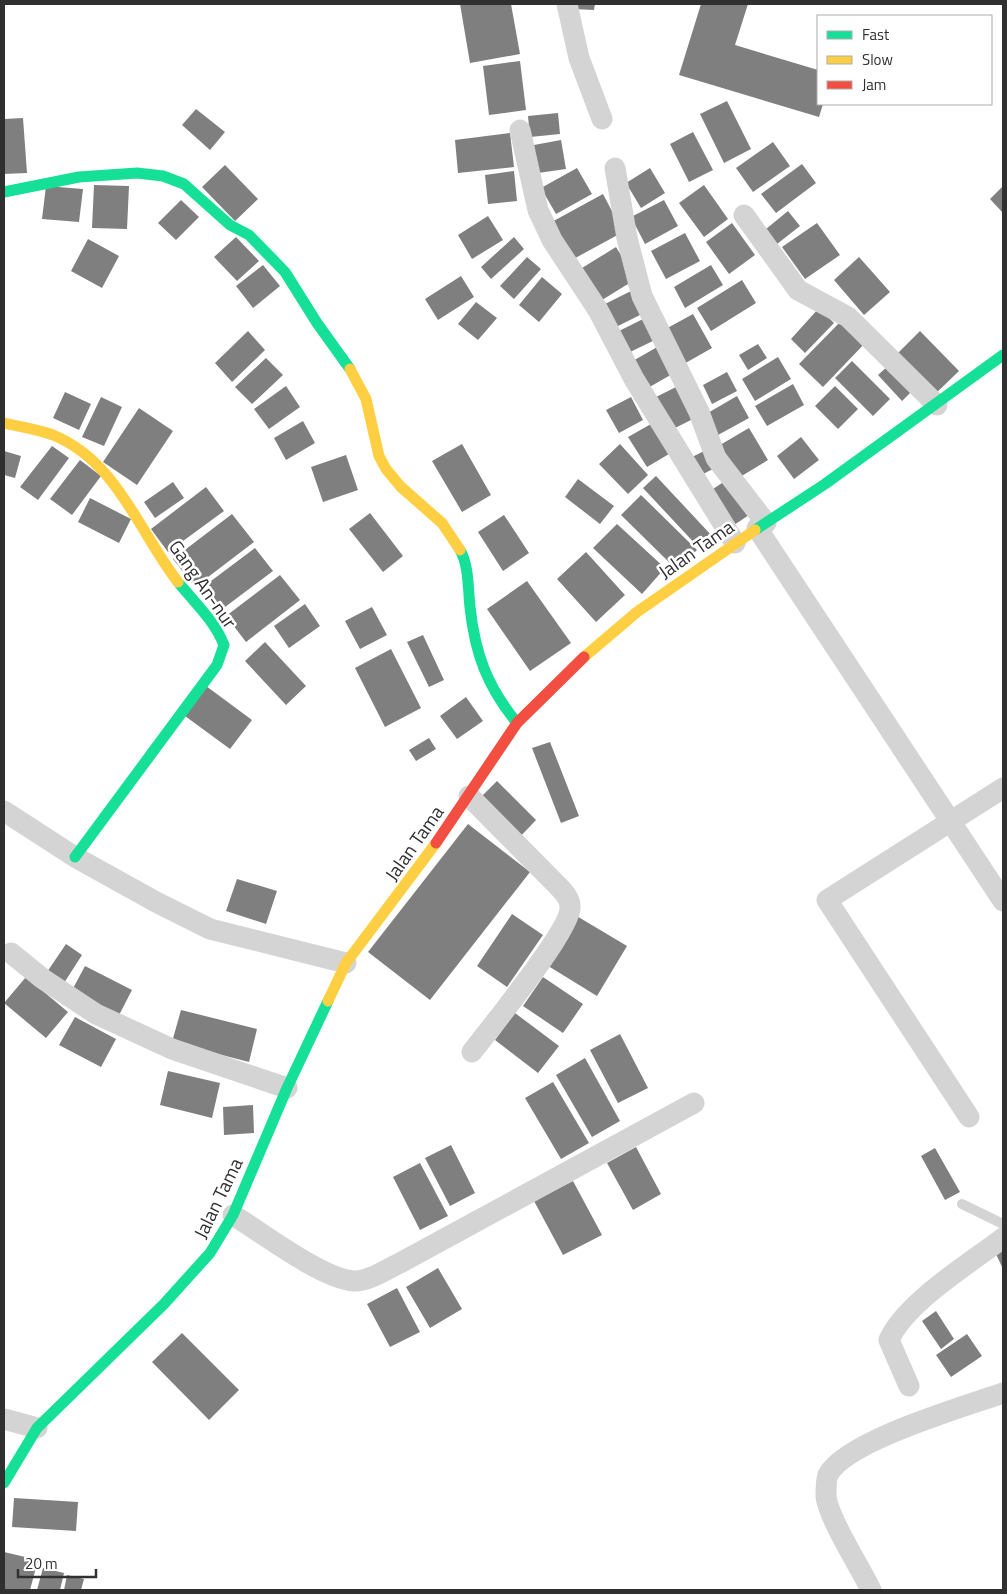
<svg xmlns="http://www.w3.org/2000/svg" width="1007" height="1594" font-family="'Titillium Web',sans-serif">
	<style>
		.building { fill: #7f7f7f }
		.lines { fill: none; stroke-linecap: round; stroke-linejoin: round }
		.lane { stroke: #d4d4d4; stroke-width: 10 }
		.street { stroke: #d4d4d4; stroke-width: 21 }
		.fast { stroke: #16e098; stroke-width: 11 }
		.slow { stroke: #ffcf43; stroke-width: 11 }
		.jam { stroke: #f24e42; stroke-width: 11 }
		.labels { text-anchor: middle; stroke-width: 5; stroke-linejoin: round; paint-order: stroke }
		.street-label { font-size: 19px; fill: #303030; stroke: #fff }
	</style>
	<rect width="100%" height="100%" fill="#fff"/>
	<path class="building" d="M460 4H511L520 54 470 63Z
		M573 4H595L594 10 573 9Z
		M701 4H748L735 45 818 70V104H823L819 117 679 75Z
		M520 61 526 110 489 115 483 66Z
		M727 101 751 149 724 163 700 114Z
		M196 109 225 132 210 150 182 125Z
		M558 113 560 134 530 137 528 116Z
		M23 118 27 173 4 174V119Z
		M693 132 713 170 689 182 670 144Z
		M510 133 514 167 458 173 455 140Z
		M561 140 566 169 538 173 534 145Z
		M773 142 790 166 753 192 736 168Z
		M802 164 816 183 776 213 761 194Z
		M225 165 258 199 235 221 202 187Z
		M577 168 592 194 556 214 541 188Z
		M650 168 665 193 641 208 626 183Z
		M514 171 517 201 488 204 485 175Z
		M94 185 129 186 127 229 92 228Z
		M704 185 728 219 704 237 679 203Z
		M46 186 83 189 79 222 42 219Z
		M1003 186V213L990 199Z
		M603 194 623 232 568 262 548 224Z
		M181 200 199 217 176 240 158 223Z
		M664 200 678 226 645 244 631 217Z
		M788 211 800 226 777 244 766 229Z
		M488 216 503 240 472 259 458 235Z
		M732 223 755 255 729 274 706 242Z
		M817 223 840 255 805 279 782 247Z
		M685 233 700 261 666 279 651 251Z
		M236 237 259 261 237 281 214 257Z
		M514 237 524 249 491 279 481 267Z
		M88 239 119 256 102 288 71 271Z
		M616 247 636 279 602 300 582 268Z
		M527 257 541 269 514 299 500 286Z
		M859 257 890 292 864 315 834 280Z
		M263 265 280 286 253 308 236 286Z
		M711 265 723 285 685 308 674 287Z
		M461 276 474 297 438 320 425 299Z
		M542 277 562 294 539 322 519 305Z
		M742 280 756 303 711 331 697 308Z
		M637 288 648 311 616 327 605 304Z
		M476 302 497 318 478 340 458 324Z
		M819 308 834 323 805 353 791 339Z
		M693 314 712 348 682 365 662 331Z
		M649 316 659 338 626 354 615 333Z
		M844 318 868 340 823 387 799 364Z
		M248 331 265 350 232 382 215 363Z
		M920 331 959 371 932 397 894 357Z
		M758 344 767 358 748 370 739 355Z
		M659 346 674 373 646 389 631 362Z
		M778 357 791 379 755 401 742 379Z
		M266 358 283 375 252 404 235 387Z
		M852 361 890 399 873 416 835 378Z
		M890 364 914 389 902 401 878 375Z
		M727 372 737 391 712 404 703 385Z
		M793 384 804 405 767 426 755 406Z
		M286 386 300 407 269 429 254 409Z
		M678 386 695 418 669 431 652 399Z
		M835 386 858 409 838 429 815 406Z
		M65 392 91 404 79 430 53 418Z
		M737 396 749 418 718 435 706 414Z
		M101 397 122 407 104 446 82 437Z
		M631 397 643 420 619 433 606 410Z
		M139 408 173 431 137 485 103 462Z
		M303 421 315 443 286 460 274 438Z
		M651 424 669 454 647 467 628 437Z
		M749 428 768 460 740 477 720 445Z
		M801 437 819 460 794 479 777 456Z
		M462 444 491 495 462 512 432 461Z
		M620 444 648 475 628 494 599 464Z
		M52 446 69 458 38 500 20 487Z
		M706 450 715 468 695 478 686 460Z
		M4 451 21 456 15 478 4 475Z
		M346 455 358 490 323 502 311 467Z
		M80 460 101 476 72 515 50 499Z
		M656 476 713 537 700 549 643 488Z
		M578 479 614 506 600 524 565 497Z
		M728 479 752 513 731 527 707 493Z
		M173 482 184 498 155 518 144 502Z
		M206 487 224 511 168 552 151 529Z
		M641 495 697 550 677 570 621 515Z
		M90 498 131 519 119 543 78 522Z
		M370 513 403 556 383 572 349 529Z
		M232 514 254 542 195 587 173 559Z
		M504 515 529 553 503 571 478 532Z
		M617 524 665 568 642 594 593 548Z
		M255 548 273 571 221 610 203 587Z
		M586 552 625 595 596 622 557 579Z
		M280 575 300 600 246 642 226 616Z
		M527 581 571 643 530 671 487 609Z
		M305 604 320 626 289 648 274 626Z
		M372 607 387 635 360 649 345 621Z
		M423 635 444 680 429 687 407 642Z
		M265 642 306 686 286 705 245 661Z
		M391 649 421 708 385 727 355 668Z
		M206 686 252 720 230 749 185 716Z
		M466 697 483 721 457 739 440 716Z
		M429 738 436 749 416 761 409 750Z
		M550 742 579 816 561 823 532 748Z
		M497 781 536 820 516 841 476 802Z
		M468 824 530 872 430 1000 368 952Z
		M237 879 277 891 266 924 226 911Z
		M512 914 543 935 507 987 477 966Z
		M575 915 627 946 597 996 545 964Z
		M66 944 82 955 64 983 47 972Z
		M85 966 132 990 117 1019 70 994Z
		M26 977 68 1012 46 1038 4 1003Z
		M543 977 583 1004 563 1033 523 1006Z
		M181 1010 257 1029 249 1062 172 1042Z
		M515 1013 559 1046 538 1073 495 1040Z
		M75 1017 116 1039 101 1067 59 1045Z
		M620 1034 648 1088 618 1103 590 1050Z
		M585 1058 620 1121 592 1137 556 1075Z
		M168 1071 220 1083 212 1118 160 1105Z
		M553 1082 589 1143 561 1159 525 1098Z
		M253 1105 254 1133 224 1135 223 1107Z
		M451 1145 475 1193 450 1206 425 1158Z
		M636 1147 661 1194 633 1210 607 1163Z
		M935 1148 960 1192 945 1200 921 1156Z
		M420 1163 448 1216 420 1230 393 1177Z
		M573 1181 602 1235 563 1255 534 1201Z
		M1003 1250V1269L996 1254Z
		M438 1268 462 1309 430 1328 406 1287Z
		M397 1288 420 1332 390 1347 367 1304Z
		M936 1311 954 1339 941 1349 922 1321Z
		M182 1333 239 1390 209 1420 152 1362Z
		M967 1334 982 1356 951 1377 936 1355Z
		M14 1498 78 1502 76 1531 12 1527Z
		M4 1552 38 1560 30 1590H4Z
		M43 1568 64 1573 60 1590H37Z
		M67 1575 84 1579 81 1590H64Z"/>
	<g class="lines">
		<path class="lane" d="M962 1204 1003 1224"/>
		<path class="street" d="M567 4 579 58 602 119
			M520 130 538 210 552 240 598 310 634 379 735 543
			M615 168 627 238 642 296 699 412 716 458 766 523
			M744 215 798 290 848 317 937 405
			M757 528 1003 901
			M469 796 557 885C563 891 571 899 570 908 570 931 490 1028 472 1052
			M4 811 75 857 156 902 210 929 346 963
			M11 953 43 979 96 1014 172 1049 287 1088
			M969 1117 827 900 1003 788
			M233 1215C261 1232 322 1279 354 1281 368 1282 387 1269 400 1263L694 1103
			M909 1386 889 1340C905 1303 970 1263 1003 1238
			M4 1419 37 1428
			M871 1590C860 1567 830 1521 826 1497 826 1492 826 1479 828 1475 845 1441 966 1406 1003 1393"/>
		<path class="fast" d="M4 192 79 177 137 173 163 176 184 184 230 225 249 235 285 272 317 323 350 369
			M755 530 825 484 1003 355
			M460 550C469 565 468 590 470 607 475 654 487 686 517 723
			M75 857 217 665 224 645C214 620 195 603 178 582
			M4 1483 37 1428 164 1304 210 1253 233 1215 287 1088 328 1001"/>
		<path class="slow" d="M350 369 366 399 379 456 386 469 401 487 442 523 460 550
			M4 423C20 427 37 429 53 435 117 461 139 532 178 582
			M584 657 637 612 755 530
			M328 1001 346 963 436 843"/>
		<path class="jam" d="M436 843 517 723 584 657"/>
	</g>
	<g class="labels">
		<g class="street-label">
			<text transform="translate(696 549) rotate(-35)" y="7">Jalan Tama</text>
			<text transform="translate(203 584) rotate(55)" y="7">Gang An-nur</text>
			<text transform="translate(414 843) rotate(-55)" y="7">Jalan Tama</text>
			<text transform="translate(218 1198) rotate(-64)" y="7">Jalan Tama</text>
		</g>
	</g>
	<rect width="1007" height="1594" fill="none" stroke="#303030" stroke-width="10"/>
	<rect x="817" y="15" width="175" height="90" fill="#ffffff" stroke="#acacac"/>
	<rect x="827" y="31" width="25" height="8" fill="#16e098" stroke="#acacac"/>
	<text x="862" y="40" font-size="15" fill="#303030">Fast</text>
	<rect x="827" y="56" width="25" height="8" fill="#ffcf43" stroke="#acacac"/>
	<text x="862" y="65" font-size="15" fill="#303030">Slow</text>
	<rect x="827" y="81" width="25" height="8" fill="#f24e42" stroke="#acacac"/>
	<text x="862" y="90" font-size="15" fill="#303030">Jam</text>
	<path d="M18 1569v8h78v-8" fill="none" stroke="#303030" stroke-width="2.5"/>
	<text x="25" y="1569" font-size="15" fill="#303030" stroke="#ffffff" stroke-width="4" paint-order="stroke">20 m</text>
</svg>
